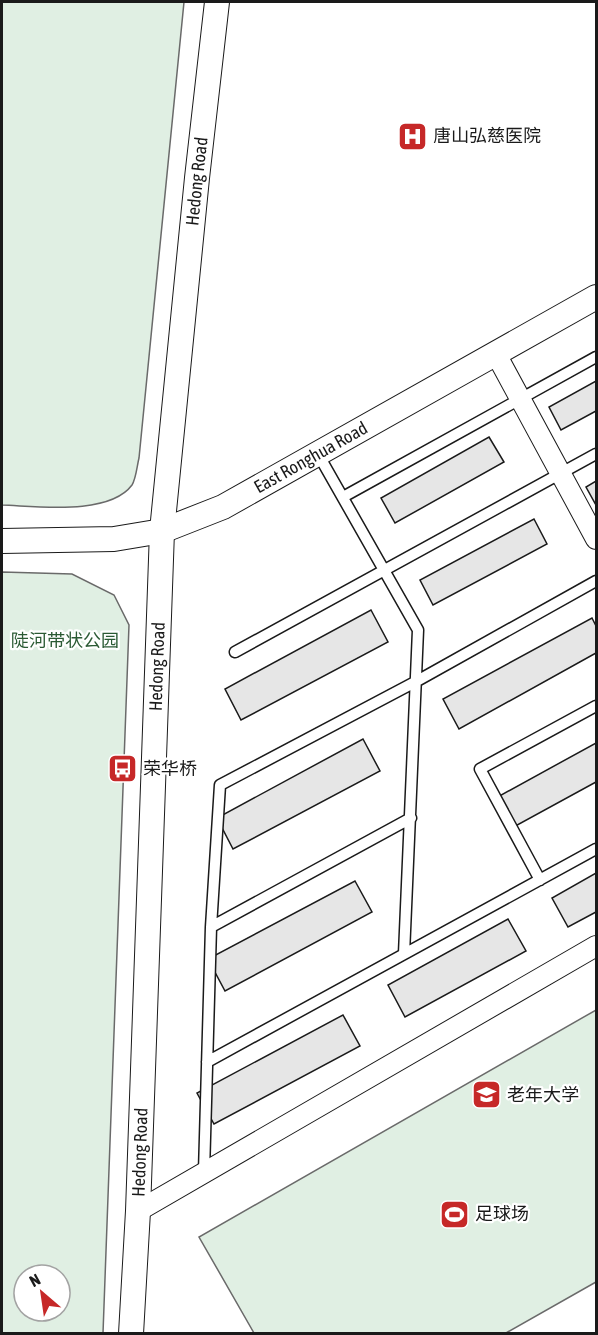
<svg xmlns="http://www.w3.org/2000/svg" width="598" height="1335" font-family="'Asap Condensed','Noto Sans SC',sans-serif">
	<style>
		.green { fill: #e0efe3; stroke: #6a6a6a; stroke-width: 1.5; fill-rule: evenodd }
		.building { fill: #e6e6e6; stroke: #1a1a1a; stroke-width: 1.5 }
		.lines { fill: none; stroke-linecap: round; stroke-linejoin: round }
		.service-casing { stroke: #1a1a1a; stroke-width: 13 }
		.minor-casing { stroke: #1a1a1a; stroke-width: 22 }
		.tertiary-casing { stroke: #1a1a1a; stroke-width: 26 }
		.service { stroke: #fff; stroke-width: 10 }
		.minor { stroke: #fff; stroke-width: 20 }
		.tertiary { stroke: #fff; stroke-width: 24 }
		.labels { text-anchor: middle; stroke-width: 4.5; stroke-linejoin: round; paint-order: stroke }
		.poi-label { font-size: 18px; fill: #1a1a1a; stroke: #fff; text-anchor: start }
		.street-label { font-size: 18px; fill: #1a1a1a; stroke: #fff }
		.park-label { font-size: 18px; fill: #2b5a34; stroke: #fff }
	</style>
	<rect width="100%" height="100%" fill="#fff"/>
	<path class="green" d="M2 2H184L139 458C137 466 136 479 132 485 109 516 36 506 2 505Z
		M2 572 72 574 114 595 129 625 103 1333H2ZM24 1275H60V1311H24Z
		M596 1010V1282L506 1333H254L199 1237Z"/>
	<path class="building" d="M596 381V411L561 430 549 407Z
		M489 437 504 462 395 523 381 498Z
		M596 481V505L586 487Z
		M534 519 547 544 433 605 420 580Z
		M371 610 388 642 241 720 225 689Z
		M592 618 596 626V653L459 729 443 699Z
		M363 739 380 771 233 849 217 818Z
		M596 743V782L510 829 494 799Z
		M596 873V912L568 927 552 898Z
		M355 881 372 912 225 991 208 959Z
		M508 919 526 951 405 1017 388 985Z
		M343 1015 360 1046 214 1124 197 1093Z"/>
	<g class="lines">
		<defs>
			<path id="service" d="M318 454 418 630 404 954
				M343 497 596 357
				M235 652 596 454
				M540 880 480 769 596 706
				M211 927 411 818
				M207 1062 596 849
				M204 1172 211 927 220 785 417 681 596 581"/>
			<path id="minor" d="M496 354 596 539
				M138 1211 596 946"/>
			<g id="tertiary">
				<path id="s1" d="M2 541 114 539 162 531 223 507 596 297"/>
				<path id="s2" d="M131 1334 138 1211 162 531 197 178 217 2"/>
			</g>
		</defs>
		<use href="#service" class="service-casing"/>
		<use href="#minor" class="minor-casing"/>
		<use href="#tertiary" class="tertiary-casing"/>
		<use href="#service" class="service"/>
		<use href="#minor" class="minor"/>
		<use href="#tertiary" class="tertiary"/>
	</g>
	<defs>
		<symbol id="hospital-square" viewBox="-11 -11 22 22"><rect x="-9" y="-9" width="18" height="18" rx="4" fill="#c62828" stroke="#fff"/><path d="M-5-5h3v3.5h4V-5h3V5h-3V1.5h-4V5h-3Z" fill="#fff"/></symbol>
		<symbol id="bus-square" viewBox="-11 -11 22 22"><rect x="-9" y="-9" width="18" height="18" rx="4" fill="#c62828" stroke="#fff"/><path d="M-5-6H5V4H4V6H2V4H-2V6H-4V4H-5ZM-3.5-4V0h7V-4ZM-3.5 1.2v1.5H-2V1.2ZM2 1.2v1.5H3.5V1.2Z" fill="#fff"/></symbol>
		<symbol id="university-square" viewBox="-11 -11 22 22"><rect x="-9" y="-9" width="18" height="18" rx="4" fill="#c62828" stroke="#fff"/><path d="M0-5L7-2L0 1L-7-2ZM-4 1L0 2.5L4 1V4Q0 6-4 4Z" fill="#fff"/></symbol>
		<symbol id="stadium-square" viewBox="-11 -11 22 22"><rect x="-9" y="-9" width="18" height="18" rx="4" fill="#c62828" stroke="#fff"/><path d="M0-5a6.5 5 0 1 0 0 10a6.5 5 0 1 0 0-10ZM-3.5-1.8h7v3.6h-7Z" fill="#fff"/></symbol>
	</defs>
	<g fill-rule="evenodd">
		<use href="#hospital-square" x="396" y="120" width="33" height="33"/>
		<use href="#bus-square" x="106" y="752" width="33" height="33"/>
		<use href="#university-square" x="470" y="1078" width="33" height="33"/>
		<use href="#stadium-square" x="438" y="1198" width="33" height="33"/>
	</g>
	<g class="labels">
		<g class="poi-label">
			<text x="433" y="142">唐山弘慈医院</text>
			<text x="143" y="775">荣华桥</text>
			<text x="507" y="1101">老年大学</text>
			<text x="475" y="1220">足球场</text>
		</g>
		<g class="street-label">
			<text dy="6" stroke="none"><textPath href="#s2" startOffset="1155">Hedong Road</textPath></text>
			<text dy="6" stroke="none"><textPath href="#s1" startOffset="327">East Ronghua Road</textPath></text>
			<text dy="6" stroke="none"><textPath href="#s2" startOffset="668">Hedong Road</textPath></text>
			<text dy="6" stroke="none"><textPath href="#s2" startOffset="182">Hedong Road</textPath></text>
		</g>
		<g class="park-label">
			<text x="65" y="647">陡河带状公园</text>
		</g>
	</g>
	<rect width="598" height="1335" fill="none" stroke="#1a1a1a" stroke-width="6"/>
	<g transform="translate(42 1293) rotate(331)"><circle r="28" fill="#ffffff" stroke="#a3a3a3" stroke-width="1.5"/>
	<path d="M0-4.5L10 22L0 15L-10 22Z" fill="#c62828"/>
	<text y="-9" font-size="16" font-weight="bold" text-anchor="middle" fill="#1a1a1a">N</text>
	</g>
</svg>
